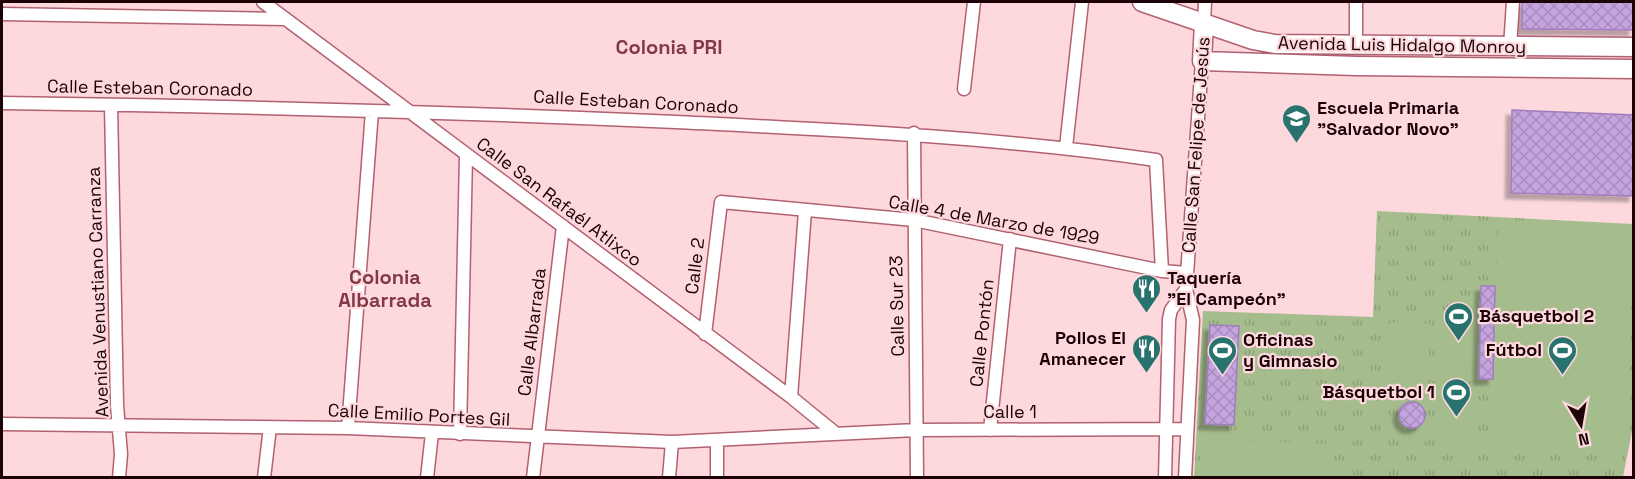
<svg xmlns="http://www.w3.org/2000/svg" width="1635" height="479" font-family="'Space Grotesk',sans-serif">
	<style>
		.grass { fill: url(#grass-tufts) }
		.pitch { fill: #a5bc8d }
		.building { fill: url(#building-cross-hatch); stroke: #a27dbe; stroke-width: 1.5; filter: url(#shadow) }
		.lines { fill: none; stroke-linecap: round; stroke-linejoin: round }
		.street-casing { stroke: #b1616f; stroke-width: 15 }
		.secondary-casing { stroke: #b1616f; stroke-width: 21 }
		.street { stroke: #fff; stroke-width: 12 }
		.secondary { stroke: #fff; stroke-width: 18 }
		.labels { text-anchor: middle; stroke-width: 4.5; stroke-linejoin: round; paint-order: stroke }
		.street-label { font-size: 18px; fill: #1c0207; stroke: #fdd9dd }
		.poi-label { font-size: 18px; font-weight: bold; fill: #1c0207; stroke: #fdd9dd; text-anchor: start }
		.neighbourhood-label { font-size: 20px; font-weight: bold; fill: #843948; stroke: #fdd9dd }
	</style>
	<defs>
		<pattern id="grass-tufts" width="24" height="20" patternUnits="userSpaceOnUse" patternTransform="scale(1.5)"><rect width="24" height="20" fill="#a5bc8d"/><path d="M3 7l-1-3M5 7V3M7 7l1-3M15 17l-1-3M17 17v-4M19 17l1-3" fill="none" stroke="#8da078"/></pattern>
		<pattern id="building-cross-hatch" width="8" height="8" patternUnits="userSpaceOnUse" patternTransform="scale(1.5)"><rect width="8" height="8" fill="#c4a4de"/><path d="M0 0l8 8M0 8l8-8" fill="none" stroke="#a88cbd"/></pattern>
		<filter id="shadow"><feDropShadow dx="-5.5" dy="5.5" stdDeviation="1.5" flood-color="#0004"/></filter>
	</defs>
	<rect width="100%" height="100%" fill="#fdd9dd"/>
	<path class="grass" d="M1377 211 1633 224V426L1623 477 1194 478 1203 311 1373 317Z"/>
	<path class="pitch" d="M1498 226 1633 228 1628 446 1493 447Z
		M1441 310 1476 311 1475 374H1440Z
		M1390 322 1431 324 1426 400 1385 398Z
		M1439 386 1474 387 1473 451 1438 450Z
		M1207 439 1329 444 1328 477H1205Z"/>
	<path class="building" d="M1522 2H1634V30L1522 29Z
		M1512 110 1634 115V196L1511 193Z
		M1481 286H1495L1493 379H1479Z
		M1210 325 1239 326 1234 425 1205 424Z
		M1399 415a13 13 0 1 1 26 0a13 13 0 1 1-26 0Z"/>
	<g class="lines">
		<defs>
			<path id="street" d="M263 2 791 397 834 432
				M1356 2V46
				M2 14 286 19
				M1204 23 1205 2
				M1510 47 1513 2
				M964 89 974 2
				M2 103C226 106 451 112 676 122 837 130 997 137 1156 160L1162 271
				M111 105 117 405 121 454 119 478
				M914 133 917 478
				M1066 147 1082 2
				M705 334 721 202 914 220 1162 271 1187 273
				M791 397 805 211
				M2 424 348 428 672 442 916 430 1187 429
				M348 428 372 111
				M990 430 1010 239
				M460 434 466 156
				M717 440V478
				M264 478 270 427
				M427 478 432 433
				M533 478 563 226
				M669 478 672 442
				M1165 478 1169 319 1171 310 1186 289
				M1185 478 1193 320 1186 289 1202 61"/>
			<path id="secondary" d="M1142 2 1253 40 1275 44 1634 47
				M1204 23 1202 61 1356 66 1634 69"/>
		</defs>
		<use href="#street" class="street-casing"/>
		<use href="#secondary" class="secondary-casing"/>
		<use href="#street" class="street"/>
		<use href="#secondary" class="secondary"/>
	</g>
	<defs>
		<symbol id="school-pin" viewBox="-11 -11 22 30"><path d="M0 17L-7.5 6A9.5 9.5 0 1 1 7.5 6Z" fill="#29736e" stroke="#fdd9dd"/><path d="M0-5L7-2L0 1L-7-2ZM-4 1L0 2.5L4 1V4Q0 6-4 4Z" fill="#fff"/></symbol>
		<symbol id="restaurant-pin" viewBox="-11 -11 22 30"><path d="M0 17L-7.5 6A9.5 9.5 0 1 1 7.5 6Z" fill="#29736e" stroke="#fdd9dd"/><path d="M-5-6h1v4h1v-4h1v4h1v-4h1v5L-1.5 .5V6h-2V.5L-5-1ZM5-6V6H3V1.5H1.5Q1.5-4 5-6Z" fill="#fff"/></symbol>
		<symbol id="stadium-pin" viewBox="-11 -11 22 30"><path d="M0 17L-7.5 6A9.5 9.5 0 1 1 7.5 6Z" fill="#29736e" stroke="#fdd9dd"/><path d="M0-5a6.5 5 0 1 0 0 10a6.5 5 0 1 0 0-10ZM-3.5-1.8h7v3.6h-7Z" fill="#fff"/></symbol>
	</defs>
	<g fill-rule="evenodd">
		<use href="#school-pin" x="1280" y="102" width="33" height="45"/>
		<use href="#restaurant-pin" x="1130" y="272" width="33" height="45"/>
		<use href="#stadium-pin" x="1442" y="300" width="33" height="45"/>
		<use href="#restaurant-pin" x="1130" y="332" width="33" height="45"/>
		<use href="#stadium-pin" x="1206" y="334" width="33" height="45"/>
		<use href="#stadium-pin" x="1546" y="334" width="33" height="45"/>
		<use href="#stadium-pin" x="1440" y="376" width="33" height="45"/>
	</g>
	<g class="labels">
		<g class="street-label">
			<text transform="translate(1402 45) rotate(1)" y="6">Avenida Luis Hidalgo Monroy</text>
			<text transform="translate(150 88) rotate(1)" y="6">Calle Esteban Coronado</text>
			<text transform="translate(636 102) rotate(3)" y="6">Calle Esteban Coronado</text>
			<text transform="translate(1196 145) rotate(-86)" y="6">Calle San Felipe de Jesús</text>
			<text transform="translate(559 202) rotate(37)" y="6">Calle San Rafaél Atlixco</text>
			<text transform="translate(994 220) rotate(10)" y="6">Calle 4 de Marzo de 1929</text>
			<text transform="translate(695 266) rotate(-83)" y="6">Calle 2</text>
			<text transform="translate(98 292) rotate(-92)" y="6">Avenida Venustiano Carranza</text>
			<text transform="translate(897 306) rotate(-91)" y="6">Calle Sur 23</text>
			<text transform="translate(532 332) rotate(-83)" y="6">Calle Albarrada</text>
			<text transform="translate(982 333) rotate(-84)" y="6">Calle Pontón</text>
			<text x="1010" y="418">Calle 1</text>
			<text transform="translate(419 415) rotate(3)" y="6">Calle Emilio Portes Gil</text>
		</g>
		<g class="poi-label">
			<text x="1317" y="114">Escuela Primaria<tspan x="1317" dy="21">"Salvador Novo"</tspan></text>
			<text x="1167" y="284">Taquería<tspan x="1167" dy="21">"El Campeón"</tspan></text>
			<text x="1479" y="322">Básquetbol 2</text>
			<text x="1126" y="344" text-anchor="end">Pollos El<tspan x="1126" dy="21">Amanecer</tspan></text>
			<text x="1243" y="346">Oficinas<tspan x="1243" dy="21">y Gimnasio</tspan></text>
			<text x="1542" y="356" text-anchor="end">Fútbol</text>
			<text x="1435" y="398" text-anchor="end">Básquetbol 1</text>
		</g>
		<g class="neighbourhood-label">
			<text x="669" y="54">Colonia PRI</text>
			<text x="385" y="284">Colonia<tspan x="385" dy="23">Albarrada</tspan></text>
		</g>
	</g>
	<rect width="1635" height="479" fill="none" stroke="#1c0207" stroke-width="6"/>
	<g transform="translate(1581 425) rotate(169)" stroke="#fdd9dd" stroke-width="4.5" paint-order="stroke">
	<path d="M0-4.5L10 22L0 15L-10 22Z" fill="#1c0207"/>
	<text y="-9" font-size="16" font-weight="bold" text-anchor="middle" fill="#1c0207">N</text>
	</g>
</svg>
